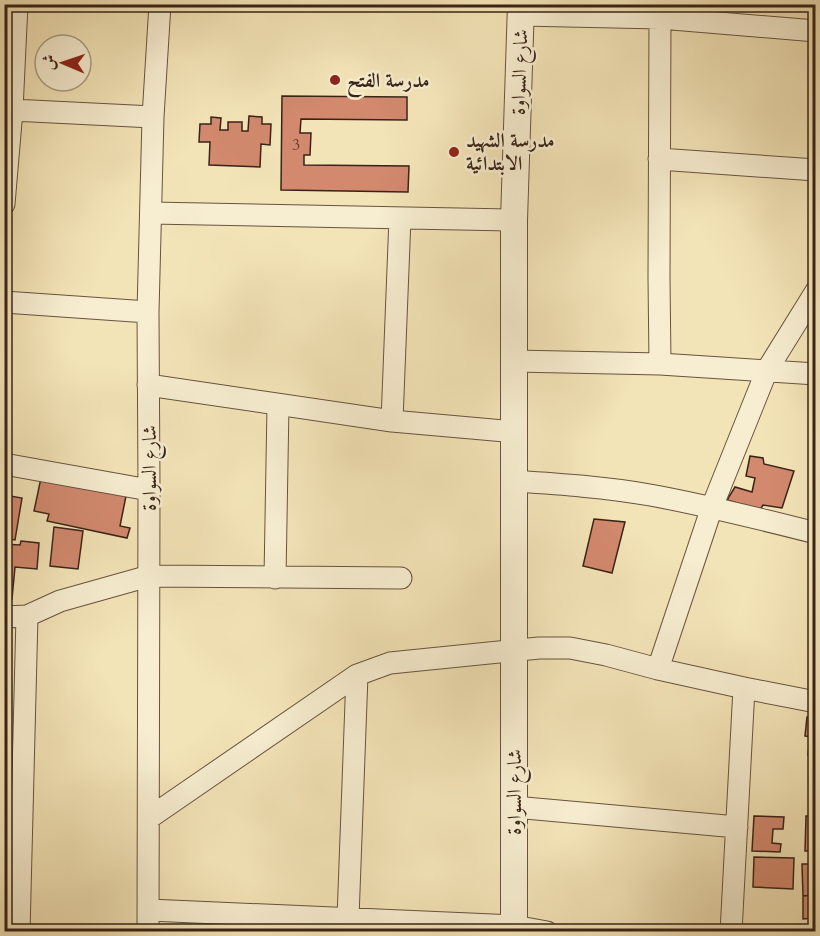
<svg xmlns="http://www.w3.org/2000/svg" width="820" height="936" font-family="Cardo,Amiri,serif">
	<style>
		.building { fill: #d2896e; stroke: #392318; stroke-width: 1.5 }
		.lines { fill: none; stroke-linecap: round; stroke-linejoin: round }
		.minor-casing { stroke: #685340; stroke-width: 23 }
		.tertiary-casing { stroke: #685340; stroke-width: 28 }
		.minor { stroke: #f7edd0; stroke-width: 21 }
		.tertiary { stroke: #f7edd0; stroke-width: 26 }
		.poi-dot { fill: #8f2418; stroke: #f7edd0; stroke-width: 2 }
		.labels { text-anchor: middle; stroke-width: 5; stroke-linejoin: round; paint-order: stroke }
		.number-label { font-size: 16px; fill: #5f3c2e }
		.street-label { font-size: 20px; fill: #392318; stroke: #f7edd0 }
		.poi-label { font-size: 20px; font-weight: bold; fill: #392318; stroke: #f7edd0; text-anchor: start }
	</style>
	<rect width="100%" height="100%" fill="#f3e4b7"/>
	<filter id="stains"><feTurbulence type="fractalNoise" baseFrequency=".00333" numOctaves="4"/><feColorMatrix values="0 0 0 0 .2 0 0 0 0 .09 0 0 0 0 .02 0 0 0 .5 -.17"/></filter>
	<radialGradient id="worn" r=".72"><stop offset=".6" stop-color="#630" stop-opacity="0"/><stop offset="1" stop-color="#630" stop-opacity=".3"/></radialGradient>
	<path class="building" d="M353 4H385L384 8 353 7Z
		M282 96 407 97V120L301 119 300 133H311L310 155H304V165L409 166 408 192 281 190Z
		M249 116 262 117V124H271L270 145 261 144 260 167 209 165 210 142H199L200 124H211V117L221 118 220 130H228V122H242V131H248Z
		M750 456 763 458 764 464 794 471 782 508 763 505 760 510 727 500 735 487 752 492 755 478 746 476Z
		M41 478 126 496 120 526 130 528 127 538 47 521 49 514 34 511Z
		M4 495 22 498 15 540 4 538Z
		M594 519 625 522 612 573 583 566Z
		M54 527 83 531 78 569 50 566Z
		M21 541 39 543 37 569 15 567 12 599 4 598V544L20 545Z
		M807 717 816 718V756L808 755 810 737 805 736Z
		M754 816 784 817 783 829H773L772 843 781 844 780 852 752 851Z
		M806 816H816V851H805Z
		M754 857 794 858 793 889 753 887Z
		M802 864H816V895L803 896Z
		M816 895V918L803 919V896Z"/>
	<g class="lines">
		<defs>
			<path id="minor" d="M521 15 660 18 816 31
				M660 18 659 278 660 364
				M12 110 153 117
				M659 159 816 170
				M4 204 12 110 17 4
				M151 213 514 220
				M4 302 148 312
				M514 361 660 364 816 374
				M148 385 392 421 515 432
				M392 421 400 218
				M4 464 149 490
				M514 481C559 484 605 487 650 495 706 505 761 519 816 533
				M275 578 278 405
				M4 617 27 616 60 601 149 576 401 578
				M658 669 712 507 767 370 816 291
				M514 807 737 827
				M149 818 357 675 390 663 539 648H570L606 655 658 669 744 688 816 702
				M149 910 514 926 547 932
				M348 918 357 675
				M19 932 27 616
				M148 932 149 490 148 312 153 117 160 4
				M731 932 744 688"/>
			<path id="tertiary" d="M514 932V220L521 4"/>
		</defs>
		<use href="#minor" class="minor-casing"/>
		<use href="#tertiary" class="tertiary-casing"/>
		<use href="#minor" class="minor"/>
		<use href="#tertiary" class="tertiary"/>
	</g>
	<g class="poi-dot">
		<circle cx="335" cy="80" r="6"/>
		<circle cx="454" cy="152" r="6"/>
	</g>
	<g class="labels">
		<g class="number-label">
			<text x="296" y="150">3</text>
		</g>
		<g class="street-label">
			<text transform="translate(519 72) rotate(-88)" y="7">شارع السواوة</text>
			<text transform="translate(149 468) rotate(-90)" y="7">شارع السواوة</text>
			<text transform="translate(514 792) rotate(-90)" y="7">شارع السواوة</text>
		</g>
		<g class="poi-label">
			<text x="347" y="87">مدرسة الفتح</text>
			<text x="466" y="147">مدرسة الشهيد<tspan x="466" dy="23">الابتدائية</tspan></text>
		</g>
	</g>
	<rect width="820" height="936" fill="none" stroke="#f3e4b7" stroke-width="24"/>
	<rect x="6" y="6" width="808" height="924" fill="none" stroke="#392318" stroke-width="3"/>
	<rect x="12" y="12" width="796" height="912" fill="none" stroke="#392318" stroke-width="1.5"/>
	<g transform="translate(63 63) rotate(272)"><circle r="28" fill="#f7edd0" stroke="#ab9c86" stroke-width="1.5"/>
	<path d="M0-4.5L10 22L0 15L-10 22Z" fill="#8f2418"/>
	<text y="-9" font-size="16" font-weight="bold" text-anchor="middle" fill="#392318">ش</text>
	</g>
	<rect width="100%" height="100%" filter="url(#stains)"/>
	<rect width="100%" height="100%" fill="url(#worn)"/>
</svg>
